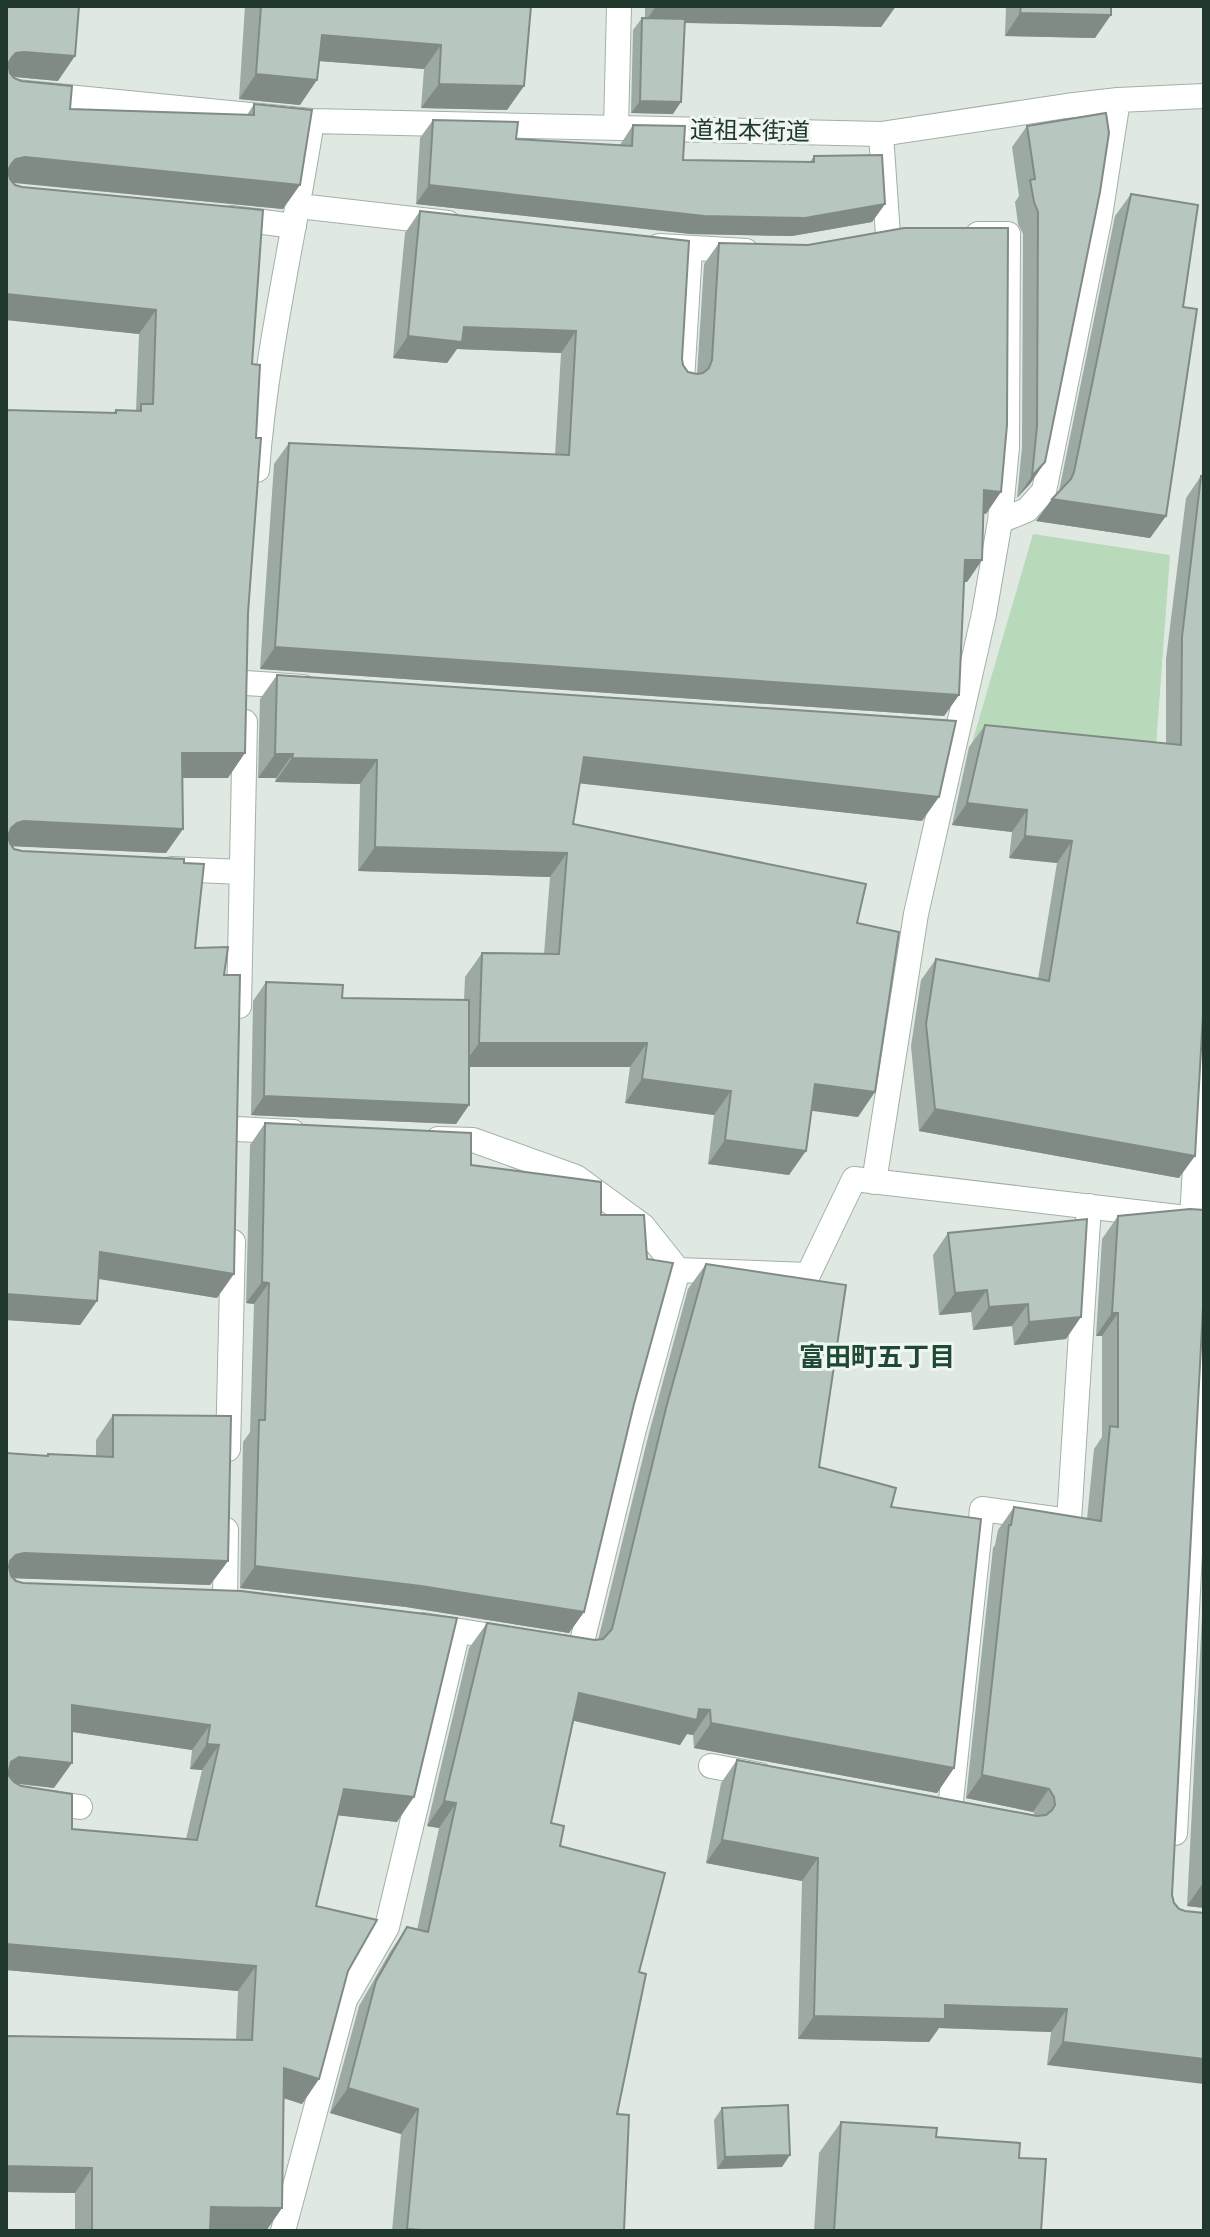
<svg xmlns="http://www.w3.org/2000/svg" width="1210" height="2237" font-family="Helvetica,'Noto Sans JP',sans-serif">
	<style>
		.green { fill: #b8d9ba }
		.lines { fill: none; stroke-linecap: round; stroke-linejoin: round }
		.minor-casing { stroke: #a2b0a8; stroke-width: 26 }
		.minor { stroke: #fff; stroke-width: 24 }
		.wall { fill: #9daaa3; fill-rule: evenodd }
		.shaded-wall { fill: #808b85 }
		.building { fill: #b7c6be; stroke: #808b85; stroke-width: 2; fill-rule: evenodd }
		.labels { text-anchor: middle; stroke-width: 6; stroke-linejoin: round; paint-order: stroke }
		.street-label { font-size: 24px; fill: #21382d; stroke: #eff6f1 }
		.neighbourhood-label { font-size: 26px; font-weight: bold; fill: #1f4835; stroke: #eff6f1 }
	</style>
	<rect width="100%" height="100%" fill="#dfe9e2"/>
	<path class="green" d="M1033 534 1170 555 1155 760 972 743Z"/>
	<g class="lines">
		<defs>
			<path id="minor" d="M6 91 312 121 881 134 1066 106 1118 100 1204 96
				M616 128 619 6
				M881 134 888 235
				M299 206 448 223
				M231 218 294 226
				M978 234H1008L1007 447 1000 521
				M659 246 746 251
				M682 381 690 249
				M257 470C266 352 294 237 312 121
				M246 683 303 687
				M172 869 242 872
				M239 1006 245 722
				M236 1129 293 1132
				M438 1139 473 1140 576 1177 643 1226 678 1270
				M874 1182 916 914 984 614 1000 521 1027 510 1044 491 1100 216 1118 100
				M1192 1218 1204 1014
				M228 1449 233 1242
				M225 1601 226 1530
				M423 1625 509 1639
				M561 1647 580 1650 634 1429 678 1270 808 1275 854 1179 1204 1220
				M711 1766 760 1775
				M6 1796 80 1807
				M950 1810 982 1509 1069 1521 1089 1206
				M1175 1833 1204 1292
				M283 2231 345 2000 387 1927 458 1631"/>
		</defs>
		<use href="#minor" class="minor-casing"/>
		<use href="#minor" class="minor"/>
	</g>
	<path class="wall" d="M6 6 58 81 13 77 70 109 247 115 254 104 283 209 13 183 252 364 228 778H182L183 829 166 853 13 846 14 849 195 948 224 975 217 1298 98 1279 97 1301 80 1325 6 1320V410L113 413 116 410 136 411 139 334 6 320Z
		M245 6H531L524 86 507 110 421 108 424 69 319 61 300 105 239 99Z
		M645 6H896L881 27 684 23 673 114 631 113 633 30 642 18H645Z
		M1006 6H1111L1095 38 1005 36Z
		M1106 113 1045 462 1030 484 1017 498 1022 447 1023 234 1018 224 1015 202 1019 196 1012 147 1027 126Z
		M433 120 516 139 620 145 633 125 683 160 810 162 814 156 885 204 872 222 792 236 691 234 416 204 420 138Z
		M1131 194 1183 307 1166 516 1150 538 1036 521 1052 499 1059 491 1115 216Z
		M420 211 682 359 683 365 688 372 697 374 704 264 719 243 986 514 983 513 982 560 967 582H964L959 695 944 716 260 669 274 464 289 443 555 455 561 353 457 349 447 363 393 358 405 233Z
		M1201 476 1179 1178 919 1131 911 1046 921 980 936 959 1038 979 1057 863 1009 858 1012 832 952 825 969 747 985 725 1166 744V659L1186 498Z
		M277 675 922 821 580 783 573 824 857 923 858 1117 812 1110 789 1175 708 1164 714 1115 625 1103 630 1067H469V1105L456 1124 251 1115 253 1001 266 982 342 998 464 1000 465 977 482 953 544 954 550 877 358 871 360 784 275 782 276 778H258L260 699Z
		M265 1123 471 1165 601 1215 634 1404 584 1612 569 1633 406 1607 240 1588 243 1442 250 1432 254 1304 246 1303 250 1145Z
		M1118 1216 1172 1895 1047 2065 1051 2032 939 2028 929 2042 798 2039 802 1881 706 1863 721 1783 737 1760 1035 1815 1033 1812 966 1798 993 1548 995 1545 998 1530 1014 1507 1087 1519 1094 1449 1102 1437V1336H1096L1102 1239Z
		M948 1233 1066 1339 1014 1345 1012 1326 973 1330 971 1312 939 1315 933 1255Z
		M706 1264 819 1467 891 1507 954 1768 937 1793 694 1748 693 1735 687 1734 680 1745 574 1721 551 1823 560 1846 639 1972 617 2114 624 2231H392L401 2134 330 2113 359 2006 390 1952 407 1927 417 1930 439 1828 427 1826 469 1648 487 1623 598 1640 649 1433 688 1289Z
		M113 1415 228 1561 210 1585 13 1578 397 1822 337 1815 316 1906 348 1971 319 2079 302 2104 284 2098 282 2208 266 2231H75V2193L6 2192 7 2036 236 2040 238 1991 6 1970V1453L46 1456 48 1454 96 1456V1440ZM72 1732 192 1750 190 1769 202 1770 186 1839 72 1829 21 1786 16 1784 54 1788Z
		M1204 1577V1908L1187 1906Z
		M722 2108 782 2167 717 2169 714 2120Z
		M841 2122 936 2137 1019 2158 1041 2231H814L819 2153Z"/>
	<path class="shaded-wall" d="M656 6H896L881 27 645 22Z
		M1020 13 1111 15 1095 38 1005 36Z
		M322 35 441 45 424 69 305 60Z
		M24 52 75 56 58 81 6 76V65L12 57 16 53Z
		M256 74 317 80 300 105 239 99Z
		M439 84 524 86 507 110 421 108Z
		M640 101 681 102 673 114 631 113Z
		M25 157 300 185 283 209 7 182 6 171 12 163 16 159Z
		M429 185 885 204 872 222 792 236 691 234 416 204Z
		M6 294 156 310 139 334 6 320Z
		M464 327 576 331 561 353 457 349 447 363 393 358 408 336Z
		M1045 462 1030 484 1017 498 1032 476Z
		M984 490 1001 492 986 514 969 511Z
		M1052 499 1166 516 1150 538 1036 521Z
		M965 560H982L967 582 950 581Z
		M275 647 959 695 944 716 260 669Z
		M182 753H245L228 778H165Z
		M275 754H293L276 778H258Z
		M584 757 939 797 922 821 567 782Z
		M292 758 377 760 360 784 275 782Z
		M967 803 1027 810 1012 832 952 825Z
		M24 821 183 829 166 853 6 846 11 828 17 823Z
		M1025 836 1072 841 1057 863 1009 858Z
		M375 847 567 853 550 877 358 871Z
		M479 1043H647L630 1067H462Z
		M642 1079 731 1091 714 1115 625 1103Z
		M815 1084 875 1092 858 1117 798 1109Z
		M264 1096 469 1105 456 1124 251 1115Z
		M935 1109 1195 1156 1179 1178 919 1131Z
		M725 1140 806 1151 789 1175 708 1164Z
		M100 1252 234 1274 217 1298 82 1276Z
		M262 1282 269 1283 254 1304 246 1303Z
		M987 1290 971 1312 939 1315 955 1293Z
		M6 1294 97 1301 80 1325 6 1320Z
		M1028 1304 1012 1326 973 1330 989 1307Z
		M1112 1313H1118L1102 1336H1096Z
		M1081 1317 1066 1339 1014 1345 1029 1322Z
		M24 1553 228 1561 210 1585 6 1578 10 1561 16 1555Z
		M255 1566 421 1586 584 1612 569 1633 406 1607 240 1588Z
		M579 1693 710 1710 693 1735 687 1734 680 1745 562 1718Z
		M72 1705 210 1725 192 1750 54 1729Z
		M711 1723 954 1768 937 1793 694 1748Z
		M207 1744 219 1745 202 1770 190 1769Z
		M19 1757 72 1763 54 1788 6 1782V1770L11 1762Z
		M982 1775 1049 1789 1033 1812 966 1798Z
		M344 1789 414 1797 397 1822 326 1814Z
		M444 1801 456 1803 439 1828 427 1826Z
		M722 1840 818 1858 802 1881 706 1863Z
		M1203 1883H1204V1908L1187 1906Z
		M6 1944 256 1966 238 1991 6 1970Z
		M945 2005 1067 2009 1051 2032 939 2028 929 2042 798 2039 814 2016Z
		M1063 2042 1204 2059V2084L1047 2065Z
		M284 2068 319 2079 302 2104 267 2093Z
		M348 2088 418 2109 401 2134 330 2113Z
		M790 2155 782 2167 717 2169 725 2157Z
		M6 2166 92 2168 75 2193 6 2192Z
		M211 2207 282 2208 266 2231H194Z"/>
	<path class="building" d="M6 6H79L75 56 24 52 16 53 12 57 8 64 10 73 14 78 21 81 72 86 70 109 254 115V104L312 110 300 185 25 157 16 159 12 163 8 170 10 179 15 185 22 187 263 210 252 364 260 365 256 438H261L248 613 245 753H182L183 829 24 821 17 823 11 828 8 836 10 843 14 849 22 851 184 859V863L204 864 195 948 228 947 224 975H240L234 1274 100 1252 97 1301 6 1294V410L116 413V410L141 411V404H153L156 310 6 294Z
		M261 6H531L524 86 439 84 441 45 322 35 317 80 256 74Z
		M1021 6H1111V15L1020 13Z
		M642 18 685 19 681 102 640 101Z
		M1106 113 1109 133 1100 192 1045 462 1032 476 1037 426 1038 212 1034 202 1030 180 1035 179 1027 126Z
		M433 120 518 122 516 139 632 146 633 125 685 126 683 160 814 162V156L882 155 885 204 805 218 704 216 429 185Z
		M1131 194 1198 205 1183 307 1197 309 1166 516 1052 499 1071 479 1074 472Z
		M420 211 689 241 682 359 683 365 688 372 697 374 703 373 709 368 712 360 719 243 808 245 904 228H1008L1007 425 1001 492 984 490 982 560H965L959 695 275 647 289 443 569 455 576 331 464 327 462 342 408 336Z
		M1201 476H1204V997L1195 1156 935 1109 926 1024 936 959 1049 981 1072 841 1025 836 1027 810 967 803 985 725 1181 745 1182 637Z
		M277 675 956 721 939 797 584 757 573 824 866 884 857 923 899 932 875 1092 815 1084 806 1151 725 1140 731 1091 642 1079 647 1043H479L482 953 559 954 567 853 375 847 377 760 292 758 293 754H275Z
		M266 982 343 985 342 998 469 1000V1105L264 1096Z
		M265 1123 471 1133V1165L601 1182V1215H644L647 1259 673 1263 634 1404 584 1612 421 1586 255 1566 259 1420H265L269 1283 262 1282Z
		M1190 1209 1204 1210V1289L1172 1895 1174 1903 1179 1909 1185 1911 1204 1913V2059L1063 2042 1067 2009 945 2005V2019L814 2016 818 1858 722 1840 737 1760 1037 1816 1046 1815 1052 1810 1055 1805 1054 1797 1049 1789 982 1775 1009 1525H1011L1014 1507 1101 1521 1110 1426 1118 1427V1313H1112L1118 1216Z
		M1087 1219 1081 1317 1029 1322 1028 1304 989 1307 987 1290 955 1293 948 1233Z
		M706 1264 846 1285 819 1467 896 1488 891 1507 981 1519 954 1768 711 1723 710 1710 699 1709 697 1720 579 1693 551 1823 564 1826 560 1846 665 1873 639 1972 646 1974 617 2114 629 2115 624 2231H435L407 2229 418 2109 348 2088 376 1981 407 1927 428 1932 456 1803 444 1801 487 1623 595 1640 603 1639 612 1629 666 1408Z
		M113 1415 231 1416 228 1561 24 1553 16 1555 10 1561 9 1567 11 1576 16 1581 23 1583 241 1591 457 1618 414 1797 344 1789 316 1906 377 1920 348 1971 319 2079 284 2068 282 2208 211 2207 210 2231H92V2168L6 2166 7 2036 252 2040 256 1966 6 1944V1453L48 1456V1454L113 1457ZM72 1705 210 1725 207 1744 219 1745 197 1840 72 1829V1794L21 1786 14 1782 9 1776V1770L11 1762 19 1757 72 1763Z
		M788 2105 790 2155 725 2157 722 2108Z
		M841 2122 937 2128 936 2137 1020 2143 1019 2158 1046 2159 1041 2231H834Z"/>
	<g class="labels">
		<g class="street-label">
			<text transform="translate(750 131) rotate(1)" y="8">道祖本街道</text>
		</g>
		<g class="neighbourhood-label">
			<text x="877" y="1366">富田町五丁目</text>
		</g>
	</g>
	<rect width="1210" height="2237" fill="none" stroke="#21382d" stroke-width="16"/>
</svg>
